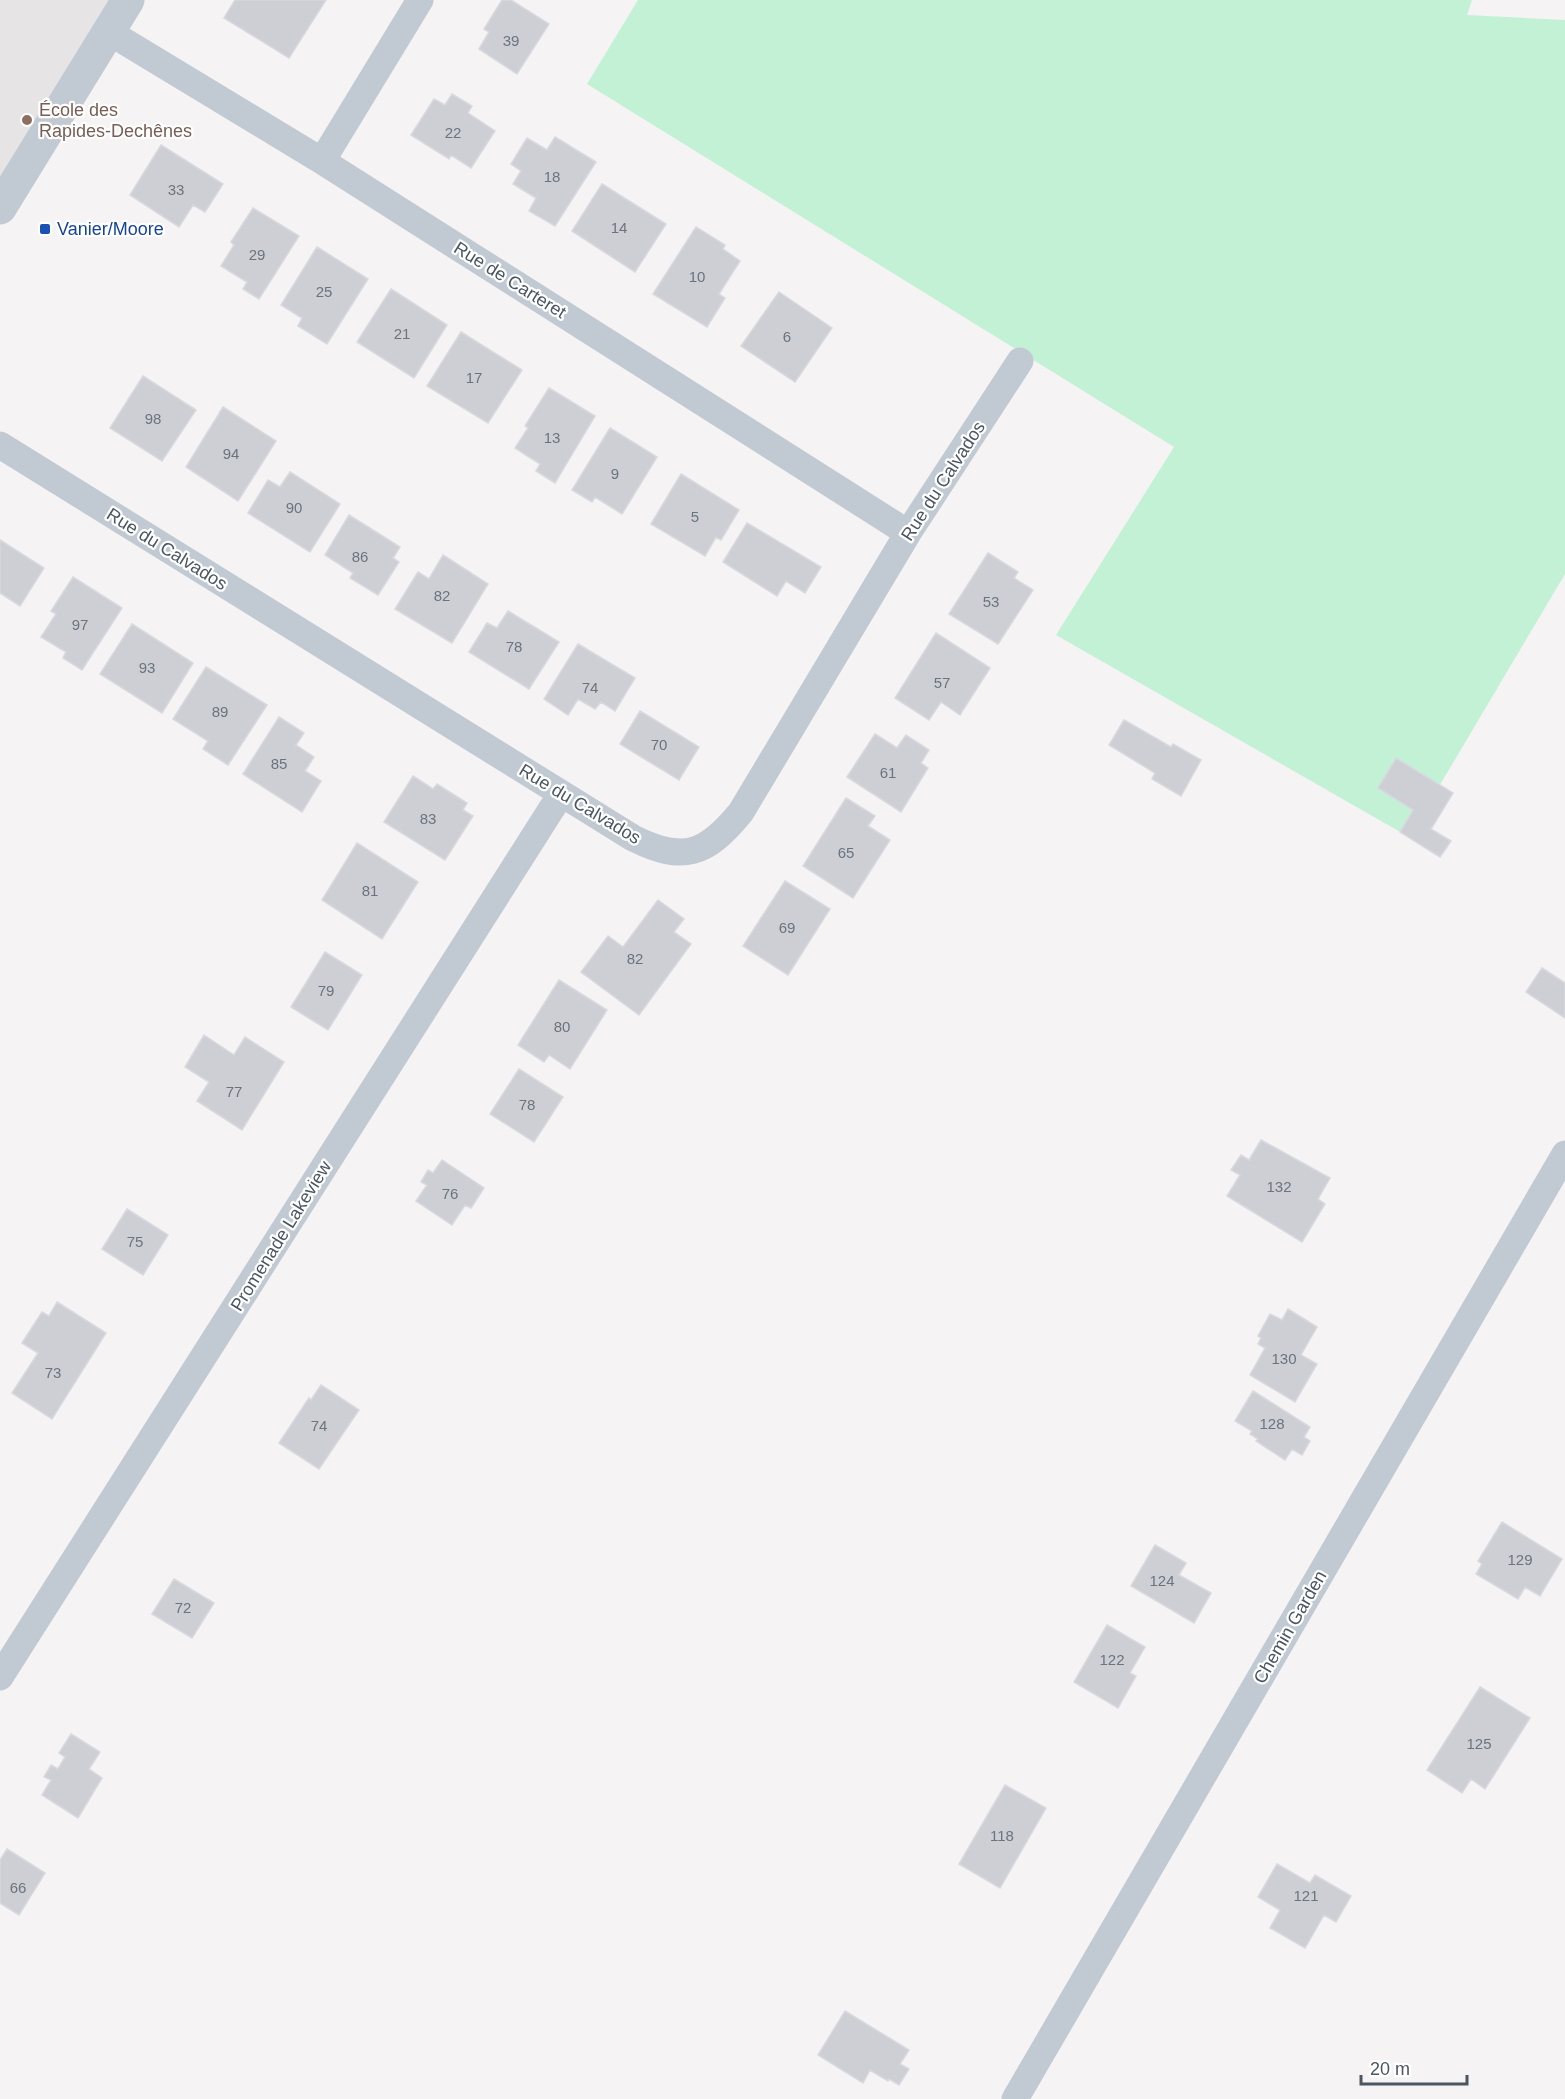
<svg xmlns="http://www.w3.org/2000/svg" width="1565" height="2099" font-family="Helvetica,sans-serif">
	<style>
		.education { fill: #e6e4e5 }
		.green { fill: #c3f1d5 }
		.building { fill: #cdcfd5; stroke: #d7d9de; stroke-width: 1.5 }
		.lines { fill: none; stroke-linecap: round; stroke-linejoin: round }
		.minor { stroke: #c1cad2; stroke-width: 27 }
		.tertiary { stroke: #c1cad2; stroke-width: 33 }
		.education-dot { fill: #8d6e63; stroke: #fff; stroke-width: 2 }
		.transit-dot { fill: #1a4fb4; stroke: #fff; stroke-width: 2 }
		.labels { text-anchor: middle; stroke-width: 4.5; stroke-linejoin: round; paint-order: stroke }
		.number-label { font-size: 15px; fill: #6b747e }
		.education-label { font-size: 18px; fill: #785e54; stroke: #fff; text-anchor: start }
		.transit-label { font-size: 18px; fill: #164399; stroke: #fff; text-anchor: start }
		.street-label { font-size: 18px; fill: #4a5661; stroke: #fff }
	</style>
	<rect width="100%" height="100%" fill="#f5f3f3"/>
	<path class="education" d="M0 0H128L0 208Z"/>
	<path class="green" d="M638 0H1472L1467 15 1565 20V574L1409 837 1056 635 1174 447 587 84Z"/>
	<path class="building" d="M235 0H326L289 58 224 18Z
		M502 0H511L549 24 517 74 479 49 489 32 484 29Z
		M452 94 472 106 468 113 495 131 471 168 451 155 449 159 411 135 434 99 445 105Z
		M555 137 596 162 555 226 529 211 536 198 513 184 521 171 511 164 527 138 547 150Z
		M161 145 223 184 205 212 193 205 179 227 130 195Z
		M602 184 666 224 635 272 572 231Z
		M253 208 299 236 259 299 243 289 247 282 221 266 234 245 231 242Z
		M696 227 725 245 723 249 740 261 719 294 725 298 707 327 653 294Z
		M317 247 368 279 327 344 298 326 302 318 281 305Z
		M391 289 447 325 414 378 357 342Z
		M779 292 832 328 795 382 741 346Z
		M461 332 522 370 488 423 427 386Z
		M143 376 196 410 162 461 110 428Z
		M549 388 595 416 555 483 536 471 540 464 515 448 528 428 525 426Z
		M223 407 276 441 238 501 186 467Z
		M610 428 657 457 622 514 595 497 592 502 572 490Z
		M290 472 340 504 310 552 248 513 268 480 280 487Z
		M681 474 739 510 721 540 716 537 705 556 651 524Z
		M349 515 400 547 393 558 399 562 378 595 350 578 353 573 325 555Z
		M747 523 821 567 805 593 786 581 777 596 723 562Z
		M0 540 44 568 20 606 0 593Z
		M988 553 1018 572 1014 578 1033 590 998 644 949 614Z
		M443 555 488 584 452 643 395 609 418 572 429 579Z
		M73 577 122 608 82 670 63 658 66 652 41 637 56 614 51 611Z
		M508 611 559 642 529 689 469 652 487 623 497 628Z
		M132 624 193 663 162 713 100 674Z
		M936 633 990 668 960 715 941 702 929 720 895 698Z
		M578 644 635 678 615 711 601 702 595 709 578 699 568 715 544 699Z
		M206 667 267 705 228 765 203 749 208 741 173 719Z
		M640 711 699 747 679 780 620 744Z
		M279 717 304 733 296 745 314 757 305 771 321 781 302 812 243 774Z
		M1124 720 1171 747 1173 744 1201 760 1181 796 1152 779 1155 773 1109 745Z
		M875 734 897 748 906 735 929 750 921 763 928 768 901 812 847 777Z
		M1396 758 1453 793 1431 829 1451 841 1440 857 1400 832 1413 810 1378 788Z
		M413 776 433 789 437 784 467 803 463 810 473 816 445 860 384 822Z
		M846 798 875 816 868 826 890 840 853 898 803 866Z
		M357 843 418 882 382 939 322 900Z
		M785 881 830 909 788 975 743 946Z
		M658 900 684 919 674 932 691 944 639 1015 581 972 608 936 623 947Z
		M325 952 362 975 328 1030 291 1007Z
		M1542 968 1565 983V1018L1526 992Z
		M559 980 607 1010 570 1069 549 1055 544 1062 518 1045Z
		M204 1035 234 1055 245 1037 284 1062 242 1130 197 1101 209 1082 185 1067Z
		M519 1069 563 1097 534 1142 490 1114Z
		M1261 1140 1330 1178 1318 1199 1325 1204 1302 1242 1227 1196 1240 1175 1231 1170 1241 1155 1249 1160Z
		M442 1160 484 1188 471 1208 465 1205 452 1225 416 1201 427 1185 421 1182 428 1170 433 1173Z
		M127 1209 168 1235 143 1275 102 1249Z
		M57 1302 106 1333 52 1419 12 1393 38 1353 22 1343 42 1312 49 1316Z
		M1288 1309 1317 1327 1301 1355 1317 1364 1295 1402 1250 1375 1265 1348 1258 1344 1261 1338 1258 1336 1270 1314 1282 1320Z
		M321 1385 359 1410 319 1469 279 1443 309 1398 311 1400Z
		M1253 1391 1310 1427 1304 1437 1310 1441 1302 1455 1292 1449 1285 1460 1256 1441 1258 1439 1250 1434 1252 1431 1235 1421Z
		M1502 1522 1562 1559 1540 1596 1525 1587 1518 1599 1476 1574 1482 1564 1478 1561Z
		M1155 1545 1186 1563 1179 1575 1211 1593 1194 1623 1131 1586Z
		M174 1579 214 1603 192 1638 152 1614Z
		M1107 1625 1145 1647 1130 1673 1136 1676 1118 1708 1074 1682Z
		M1480 1687 1530 1718 1485 1789 1471 1779 1462 1793 1427 1770Z
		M71 1734 100 1752 89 1769 102 1778 78 1818 42 1795 51 1780 44 1777 51 1765 58 1769 65 1757 59 1753Z
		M1005 1785 1046 1808 1000 1888 959 1864Z
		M7 1849 45 1873 19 1915 0 1903V1860Z
		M1277 1864 1310 1883 1315 1875 1351 1896 1336 1922 1324 1915 1305 1948 1270 1928 1280 1910 1258 1897Z
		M845 2011 909 2050 900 2064 909 2069 899 2085 889 2079 888 2081 870 2070 863 2083 818 2055Z"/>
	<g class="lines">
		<path class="minor" d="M109 32 322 161 908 533
			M322 161 420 0
			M0 445 633 838C683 863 706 855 741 812L908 533 1020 361
			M0 1677 561 794
			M1015 2099 1565 1154"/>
		<path class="tertiary" d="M0 208 128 0"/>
	</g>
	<circle class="education-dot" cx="27" cy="120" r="6"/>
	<rect class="transit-dot" x="39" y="223" width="12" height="12" rx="3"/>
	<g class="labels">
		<g class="number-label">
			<text x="511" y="46">39</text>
			<text x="453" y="138">22</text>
			<text x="552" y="182">18</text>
			<text x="176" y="195">33</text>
			<text x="619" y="233">14</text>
			<text x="257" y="260">29</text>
			<text x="697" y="282">10</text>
			<text x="324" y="297">25</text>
			<text x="402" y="339">21</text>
			<text x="787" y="342">6</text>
			<text x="474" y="383">17</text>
			<text x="153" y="424">98</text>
			<text x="552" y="443">13</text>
			<text x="231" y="459">94</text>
			<text x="615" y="479">9</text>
			<text x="294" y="513">90</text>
			<text x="695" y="522">5</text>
			<text x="360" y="562">86</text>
			<text x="442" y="601">82</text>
			<text x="991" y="607">53</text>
			<text x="80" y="630">97</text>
			<text x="514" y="652">78</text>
			<text x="147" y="673">93</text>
			<text x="942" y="688">57</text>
			<text x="590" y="693">74</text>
			<text x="220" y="717">89</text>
			<text x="659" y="750">70</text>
			<text x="279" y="769">85</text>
			<text x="888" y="778">61</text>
			<text x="428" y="824">83</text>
			<text x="846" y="858">65</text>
			<text x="370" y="896">81</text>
			<text x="787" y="933">69</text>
			<text x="635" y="964">82</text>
			<text x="326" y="996">79</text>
			<text x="562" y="1032">80</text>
			<text x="234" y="1097">77</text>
			<text x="527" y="1110">78</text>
			<text x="1279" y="1192">132</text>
			<text x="450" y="1199">76</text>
			<text x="135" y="1247">75</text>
			<text x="1284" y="1364">130</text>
			<text x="53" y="1378">73</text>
			<text x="1272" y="1429">128</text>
			<text x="319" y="1431">74</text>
			<text x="1520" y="1565">129</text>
			<text x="1162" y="1586">124</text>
			<text x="183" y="1613">72</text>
			<text x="1112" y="1665">122</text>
			<text x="1479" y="1749">125</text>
			<text x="1002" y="1841">118</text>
			<text x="18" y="1893">66</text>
			<text x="1306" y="1901">121</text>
		</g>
		<g class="education-label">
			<text x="39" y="116">École des<tspan x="39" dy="21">Rapides-Dechênes</tspan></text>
		</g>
		<g class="transit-label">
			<text x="57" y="235">Vanier/Moore</text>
		</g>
		<g class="street-label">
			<text transform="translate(510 280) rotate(32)" y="6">Rue de Carteret</text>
			<text transform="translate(943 481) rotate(-57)" y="6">Rue du Calvados</text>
			<text transform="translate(167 549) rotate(32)" y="6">Rue du Calvados</text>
			<text transform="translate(580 804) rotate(31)" y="6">Rue du Calvados</text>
			<text transform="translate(281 1236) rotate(-58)" y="6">Promenade Lakeview</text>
			<text transform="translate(1290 1627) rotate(-60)" y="6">Chemin Garden</text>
		</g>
	</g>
	<path d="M1361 2075v9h106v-9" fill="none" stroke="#4a5661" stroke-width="3"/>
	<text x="1370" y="2075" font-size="18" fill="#4a5661" stroke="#ffffff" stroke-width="4.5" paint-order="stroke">20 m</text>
</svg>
